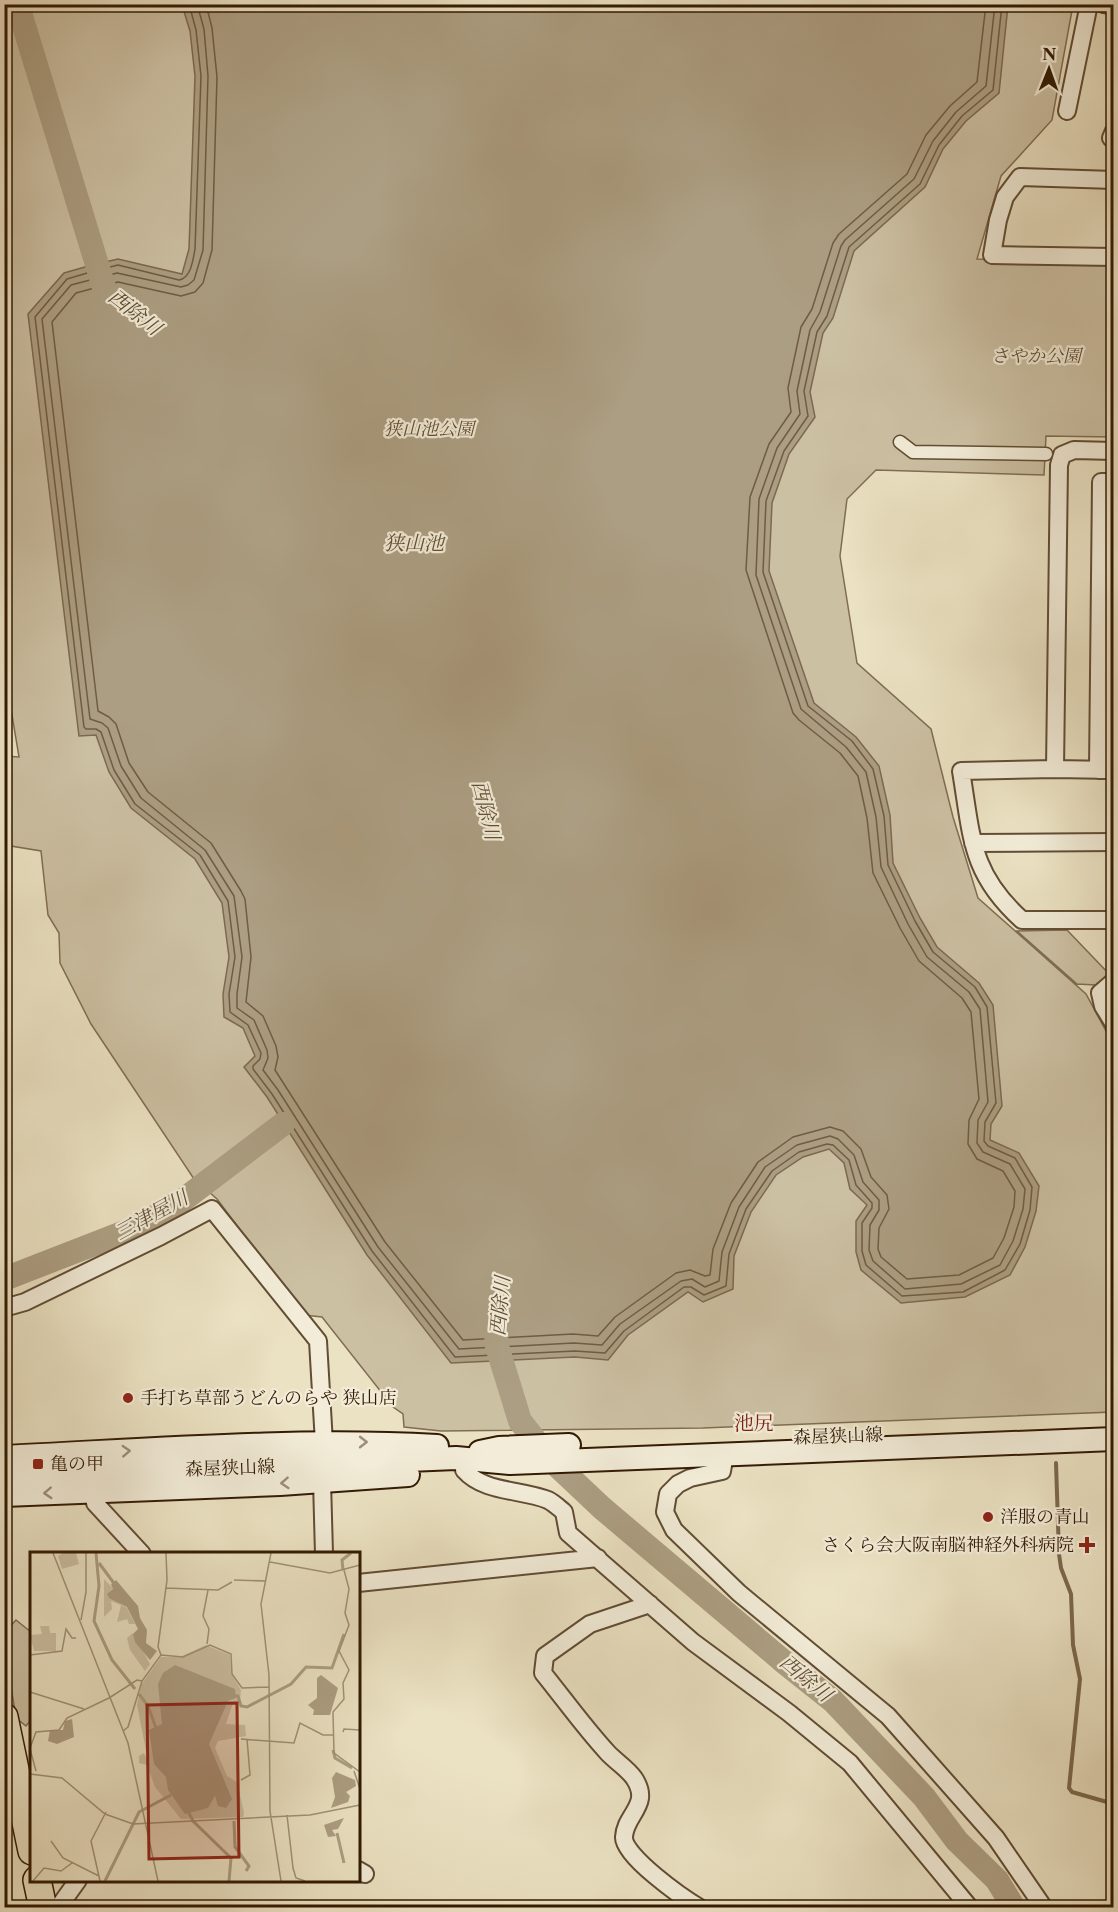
<svg xmlns="http://www.w3.org/2000/svg" width="1118" height="1912" font-family="'Libre Caslon Text','Noto Serif JP',serif">
	<style>
		.green { fill: #ccc0a3; stroke: #806d54; stroke-width: 1.5 }
		.water { fill: #ac9e82; stroke: #7c6950; stroke-width: 1.5 }
		.lines { fill: none; stroke-linecap: round; stroke-linejoin: round }
		.shore { stroke: #705c43; stroke-width: 1.5 }
		.stream { stroke: #7c6950; stroke-width: 4 }
		.river { stroke: #ac9e82; stroke-width: 24 }
		.pedestrian-casing { stroke: #614c34; stroke-width: 15 }
		.minor-casing { stroke: #614c34; stroke-width: 20 }
		.secondary-casing { stroke: #331a04; stroke-width: 26 }
		.trunk-casing { stroke: #331a04; stroke-width: 30 }
		.pedestrian { stroke: #f2ecd8; stroke-width: 12 }
		.minor { stroke: #f2ecd8; stroke-width: 16 }
		.secondary { stroke: #f2ecd8; stroke-width: 22 }
		.trunk { stroke: #ebe2c3; stroke-width: 27 }
		.oneway { stroke: #9c8e79 }
		.poi-dot { fill: #8f2418; stroke: #f2ecd8; stroke-width: 2 }
		.labels { text-anchor: middle; stroke-width: 4.5; stroke-linejoin: round; paint-order: stroke }
		.park-label { font-size: 18px; font-style: italic; fill: #614c34; stroke: #f2ecd8 }
		.poi-label { font-size: 18px; fill: #331a04; stroke: #f2ecd8; text-anchor: start }
		.street-label { font-size: 18px; fill: #331a04; stroke: #f2ecd8 }
		.water-label { font-size: 20px; font-style: italic; fill: #634f36; stroke: #f2ecd8 }
		.neighbourhood-label { font-size: 20px; fill: #7a1f14; stroke: #f2ecd8 }
		.inset-river { fill: none; stroke: #ac9e82; stroke-width: 3 }
		.inset-road { fill: none; stroke: #a19277; stroke-width: 1.5 }
		.view { fill: #8f2418; fill-opacity: 0.15; stroke: #8f2418; stroke-width: 3 }
		.inset-edge { fill: none; stroke: #331a04; stroke-width: 3 }
	</style>
	<rect width="100%" height="100%" fill="#ebe2c3"/>
	<filter id="stains"><feTurbulence type="fractalNoise" baseFrequency=".00333" numOctaves="4"/><feColorMatrix values="0 0 0 0 .2 0 0 0 0 .09 0 0 0 0 .02 0 0 0 .5 -.17"/></filter>
	<radialGradient id="worn" r=".72"><stop offset=".6" stop-color="#630" stop-opacity="0"/><stop offset="1" stop-color="#630" stop-opacity=".3"/></radialGradient>
	<path class="green" d="M4 5H1073L1052 120 1001 176 977 259 1113 263V437L1046 436 1044 475 876 470 847 499 840 556 857 663 931 729 953 817 978 898 1086 994 1113 1044V1412L703 1428 441 1431 404 1427 403 1414 393 1407 322 1317 304 1315 217 1199 194 1179 91 1024 60 963 59 933 48 915 41 851 5 845V756L19 757 4 667Z
		M1067 930 1110 975 1096 985 1077 984 1017 931Z
		M16 1620 31 1632V1720L26 1726 16 1718 5 1648 4 1633Z"/>
	<path class="water" d="M182 5H1008L999 93 966 121 943 149 925 187 854 251 833 318 823 333 810 392 815 417 789 454 772 503 769 571 814 703 856 737 879 766 890 815 893 863 920 918 937 947 979 983 993 1005 1002 1106 991 1124 990 1140 1019 1153 1039 1186 1036 1211 1025 1247 1010 1275 965 1297 901 1303 861 1270 856 1252V1221L867 1205 850 1189 844 1163 829 1149 803 1157 776 1175 751 1212 734 1256 733 1289 703 1302 688 1292 628 1335 608 1360 575 1357 451 1363 367 1255 267 1097 244 1067 255 1056 243 1028 224 1017 223 994 229 957 222 903 195 859 131 808 109 772 96 735 79 736 28 314 64 273 92 265 118 259 182 274 189 249 195 76 190 31Z"/>
	<g class="lines">
		<path class="shore" d="M189 4 196 30 201 76 195 249C193 260 191 278 179 280L118 265 94 271 67 279 35 317 84 727 86 729H96L101 732 114 770 135 804 200 855 228 901 235 957 229 994 230 1012 248 1025 261 1053 260 1059 253 1066V1069L272 1094 372 1251 455 1357 575 1351 605 1353 624 1331 684 1287H691L704 1295 726 1286 729 1254 746 1209 772 1171 799 1152 827 1144 833 1145 849 1160 856 1185 872 1203V1208L862 1223V1251L866 1265 902 1296 963 1292 1005 1270 1020 1244 1030 1210 1032 1187 1015 1158 988 1146 984 1141 985 1122 996 1103 987 1007 975 987 933 952 915 921 888 865 884 816 873 769 852 741 808 706 763 572 766 501 784 451 808 416 804 391 817 332 827 316 849 247 920 184 939 145 962 116 993 90 1002 4
			M197 4 204 29 208 76 203 250 194 280 188 285 181 287 117 273 71 285 42 319 90 719 102 723 108 728 121 766 141 798 205 850 234 896 242 957 237 994V1008L254 1020 267 1050 268 1058 263 1070 278 1090 378 1247 459 1349 574 1343 602 1345 620 1324 681 1281 692 1279 705 1287 719 1281 722 1252 739 1207 765 1167 797 1145 830 1136 838 1139 854 1155 863 1182 879 1200V1210L870 1225 869 1250 873 1261 905 1289 961 1284 1000 1265 1013 1241 1023 1209 1025 1189 1010 1164 983 1152 977 1143 978 1120 988 1102 980 1009 969 992 927 957 908 924 881 867 876 817 866 772 846 747 801 709 756 575 759 499 777 448 800 414 797 391 810 330 820 312 841 246 845 240 914 179 933 141 956 112 986 86 995 4
			M206 4 212 28 217 77 212 250 203 283 195 292 181 296 118 282 98 287 76 293 52 322 98 711 109 717 116 724 129 763 148 792 211 843 241 891 245 899 251 957 246 1002 263 1016 276 1046 278 1057 275 1070 385 1242 463 1340 573 1334 598 1336 615 1317 676 1273 690 1270 705 1276 710 1275 713 1249 731 1203 758 1162 793 1137 830 1127 843 1131 861 1149 871 1177 887 1195 889 1209 879 1228 878 1249 881 1257 907 1279 959 1275 993 1258 1004 1238 1014 1207 1015 1191 1003 1171 977 1159 968 1144 969 1120 979 1099 971 1012 962 998 919 961 900 928 873 873 867 818 858 776 840 753 799 720 793 713 746 570 750 497 769 444 791 412 788 388 801 327 812 309 833 243 839 234 907 174 926 135 950 106 977 82 986 4"/>
		<path class="stream" d="M1056 1463 1059 1554 1061 1568 1071 1594 1073 1645 1080 1679 1069 1788 1072 1792 1114 1804"/>
		<path class="river" d="M12 4 21 16 106 294
			M4 1279 138 1227 183 1200 283 1124
			M497 1331 496 1343 520 1421 549 1458 602 1508 784 1662 833 1701 924 1797 957 1841 997 1880 1014 1908"/>
		<defs>
			<path id="pedestrian" d="M900 442 913 452 1046 454"/>
			<path id="minor" d="M1103 4 1114 6
				M1067 111 1089 4
				M1114 131 1111 138 1114 139
				M1114 180 1020 177 1005 197 998 220 992 255 1114 257
				M1055 769 1059 465 1062 455 1074 450 1114 451
				M1098 770 1101 482H1114
				M1114 770 1055 769 961 771C972 837 970 873 1022 920H1114
				M973 843 1114 842
				M1114 981 1100 993 1103 1006 1114 1024
				M4 1308 25 1302 161 1236 212 1209 318 1341 324 1443
				M725 1454 722 1471 690 1478 678 1484 668 1494 665 1512 674 1530 739 1593 888 1716 996 1838 1044 1908
				M464 1470C484 1493 521 1489 548 1500 554 1503 559 1508 564 1512L568 1533 693 1642 789 1713 850 1763 970 1908
				M322 1481 324 1554
				M93 1490 95 1503 142 1554
				M358 1583 598 1558
				M650 1604 590 1624 545 1656 543 1673C564 1699 584 1727 607 1752 615 1761 627 1768 634 1778 652 1805 625 1814 624 1837 623 1856 683 1898 700 1908
				M358 1870 365 1874
				M58 1908 78 1880"/>
			<path id="secondary" d="M480 1452 499 1448 569 1445
				M4 1457C149 1450 293 1438 437 1446
				M4 1477 456 1458 510 1463 1114 1439
				M4 1495 280 1484 408 1475"/>
			<path id="trunk" d="M4 1717 32 1851
				M37 1880 43 1908"/>
		</defs>
		<use href="#pedestrian" class="pedestrian-casing"/>
		<use href="#minor" class="minor-casing"/>
		<use href="#secondary" class="secondary-casing"/>
		<use href="#trunk" class="trunk-casing"/>
		<use href="#pedestrian" class="pedestrian"/>
		<use href="#minor" class="minor"/>
		<use href="#secondary" class="secondary"/>
		<use href="#trunk" class="trunk"/>
	</g>
	<defs><path id="oneway-chevron" d="M-2-3.5L2.5 0L-2 3.5" fill="none" stroke-width="1.6" stroke-linecap="round" stroke-linejoin="round" transform="scale(1.5)"/></defs>
	<g class="oneway">
		<use href="#oneway-chevron" transform="translate(363 1442)"/>
		<use href="#oneway-chevron" transform="translate(126 1451) rotate(-3)"/>
		<use href="#oneway-chevron" transform="translate(285 1483) rotate(176)"/>
		<use href="#oneway-chevron" transform="translate(48 1493) rotate(177)"/>
	</g>
	<g class="poi-dot">
		<circle cx="128" cy="1398" r="6"/>
		<rect x="32" y="1458" width="12" height="12" rx="3"/>
		<circle cx="988" cy="1517" r="6"/>
		<path d="M1084 1536h6v6h6v6h-6v6h-6v-6h-6v-6h6z"/>
	</g>
	<g class="labels">
		<g class="park-label">
			<text x="1036" y="362">さやか公園</text>
			<text x="429" y="435">狭山池公園</text>
		</g>
		<g class="poi-label">
			<text x="140" y="1404">手打ち草部うどんのらや 狭山店</text>
			<text x="50" y="1470">亀の甲</text>
			<text x="1000" y="1523">洋服の青山</text>
			<text x="1074" y="1551" text-anchor="end">さくら会大阪南脳神経外科病院</text>
		</g>
		<g class="street-label">
			<text transform="translate(838 1436) rotate(-2)" y="6">森屋狭山線</text>
			<text transform="translate(230 1468) rotate(-2)" y="6">森屋狭山線</text>
		</g>
		<g class="water-label">
			<text transform="translate(135 312) rotate(38)" y="7">西除川</text>
			<text x="414" y="550">狭山池</text>
			<text transform="translate(486 810) rotate(76)" y="7">西除川</text>
			<text transform="translate(151 1215) rotate(-29)" y="7">三津屋川</text>
			<text transform="translate(500 1306) rotate(-85)" y="7">西除川</text>
			<text transform="translate(806 1678) rotate(40)" y="7">西除川</text>
		</g>
		<g class="neighbourhood-label">
			<text x="754" y="1430">池尻</text>
		</g>
	</g>
	<g transform="translate(30 1552)">
		<rect width="330" height="330" fill="#ebe2c3"/>
		<path d="M33 1H46L49 12 32 17 28 4ZM74 27 83 36 77 43 97 56 105 72H99L97 67 87 70 91 53 81 49 82 57 74 65ZM10 74H19L20 81H26V99H4L0 83 12 82ZM103 81 120 112 115 119 100 98 97 86ZM176 93 200 103 201 121 211 138 210 149 203 151 196 172 215 173 216 184 188 189 185 196 197 224 207 230 214 261 213 265 151 267 125 235 117 213 109 211V204L114 201 118 209 107 153 111 133 131 105H150Z" fill="#ccc0a3"/>
		<path d="M86 28 108 54 110 66 117 78 116 91 127 99 120 108 105 90 103 82 108 77 97 55 79 46 77 42 83 37 81 32ZM145 113 205 137 206 146 198 149 179 192 202 247 196 256 188 254 185 244 178 256 155 262 138 238 136 225 124 212 119 178 132 172 128 132 133 121ZM291 123 308 136 300 163H283L284 158 278 153 287 146V126ZM42 167 44 185 27 192 18 189 20 178H33L35 169ZM306 220 325 228 326 234 316 240 320 244 318 250 301 256 305 245 302 226ZM314 266 308 277 302 278 306 284 298 285 294 273Z" fill="#ac9e82"/>
		<path class="inset-river" d="M66 1 69 34 64 69 82 108 105 137M69 11 86 34M313 18 312 8 321 1M109 142 118 154 126 176M201 143 208 144 211 154 217 155 261 132 276 115 302 116 314 82M303 198 305 206 322 216M158 259 163 269 201 306 199 329M204 269 205 295 219 314 216 319M307 281 314 311M75 329 109 260 141 243"/>
		<path class="inset-road" d="M23 1 98 191 128 329M241 1 231 52 239 123 240 259 251 329M240 10 300 21 330 13M314 18 319 37 315 61 319 73 309 99 319 118 313 131 314 147 303 160 304 201 330 220M204 28 236 29M136 36 188 38 202 30M51 68 56 40V1M177 92 179 77 173 64 178 38M0 103 32 99 36 77 42 86H46M131 103 153 105 180 93 201 102 202 122 212 136 239 135M0 140 54 157M79 146 107 128 112 129M93 179 98 175 112 129 131 103 128 95 137 28 136 1M313 180 314 177 330 178M211 187 264 191 270 171 293 183H303M0 196 6 180 29 178 37 166 79 146M0 197 6 219M324 219 330 237M0 222 32 226 75 262 103 272 280 263 330 253M211 228 220 223 217 187M257 263 263 316 266 326 275 329M21 289 33 306 69 324M3 329 14 316 31 319 42 311M70 329 61 289 76 260"/>
		<path class="view" d="M207 151 209 305 119 307 117 153Z"/>
		<rect width="330" height="330" class="inset-edge"/>
	</g>
	<rect width="1118" height="1912" fill="none" stroke="#ebe2c3" stroke-width="24"/>
	<rect x="6" y="6" width="1106" height="1900" fill="none" stroke="#331a04" stroke-width="3"/>
	<rect x="12" y="12" width="1094" height="1888" fill="none" stroke="#331a04" stroke-width="1.5"/>
	<g transform="translate(1049 69) rotate(1)" stroke="#f2ecd8" stroke-width="4.5" paint-order="stroke">
	<path d="M0-4.5L10 22L0 15L-10 22Z" fill="#331a04"/>
	<text y="-9" font-size="16" font-weight="bold" text-anchor="middle" fill="#331a04">N</text>
	</g>
	<rect width="100%" height="100%" filter="url(#stains)"/>
	<rect width="100%" height="100%" fill="url(#worn)"/>
</svg>
